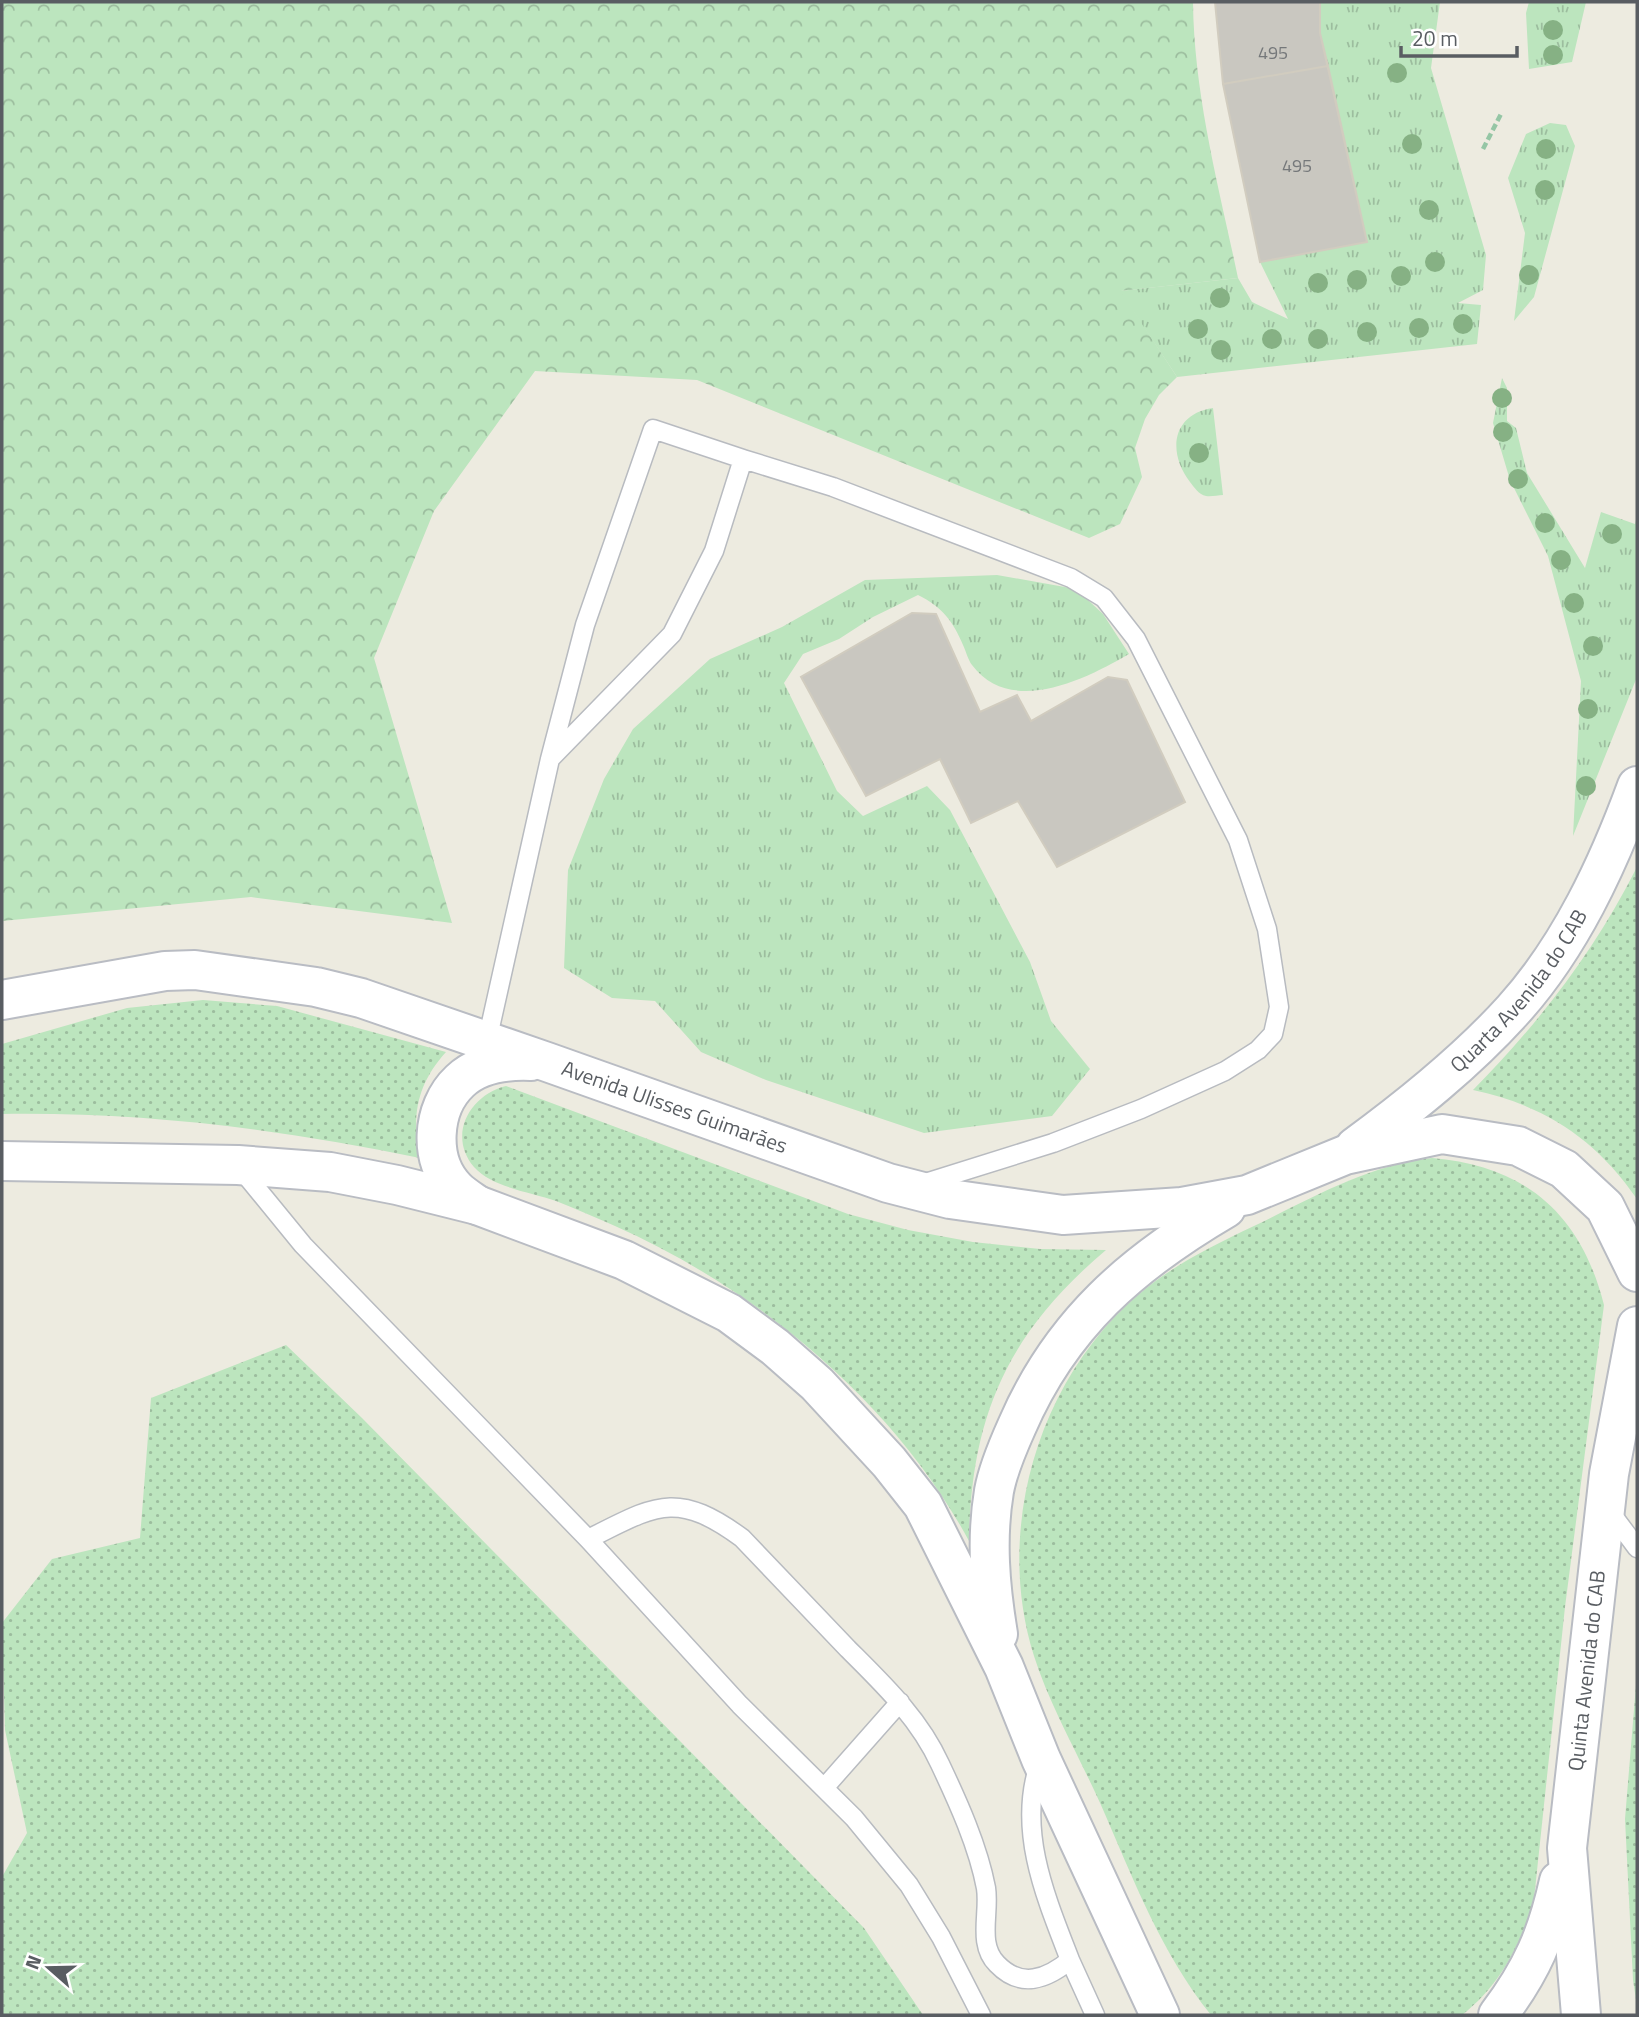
<svg xmlns="http://www.w3.org/2000/svg" width="1639" height="2017" font-family="'Titillium Web',sans-serif">
	<style>
		.grass { fill: url(#grass-dots) }
		.forest { fill: url(#forest-crowns) }
		.park { fill: url(#park-tufts) }
		.building { fill: #c9c7c0; stroke: #d1ccbf; stroke-width: 2 }
		.lines { fill: none; stroke-linecap: round; stroke-linejoin: round }
		.service-casing { stroke: #b8bbc0; stroke-width: 21 }
		.secondary-casing { stroke: #b9bcc3; stroke-width: 42 }
		.path { stroke: #95c6a5; stroke-width: 4.5; stroke-dasharray: 7 3.5; stroke-linecap: butt }
		.service { stroke: #fff; stroke-width: 18 }
		.secondary { stroke: #fff; stroke-width: 38 }
		.tree { fill: #86b184 }
		.labels { text-anchor: middle; stroke-width: 7; stroke-linejoin: round; paint-order: stroke }
		.number-label { font-size: 18px; fill: #75787a }
		.street-label { font-size: 21px; fill: #595d62; stroke: #fff }
	</style>
	<defs>
		<pattern id="grass-dots" width="8" height="8" patternUnits="userSpaceOnUse" patternTransform="scale(1.75)"><rect width="8" height="8" fill="#bce5be"/><path d="M2 2h.1M6 6h.1" fill="none" stroke="#9cbd9e" stroke-width="1.8" stroke-linecap="round"/></pattern>
		<pattern id="forest-crowns" width="20" height="18" patternUnits="userSpaceOnUse" patternTransform="scale(1.75)"><rect width="20" height="18" fill="#bce5be"/><path d="M2 6a3 3 0 1 1 6 0M12 15a3 3 0 1 1 6 0" fill="none" stroke="#9cbd9e"/></pattern>
		<pattern id="park-tufts" width="24" height="20" patternUnits="userSpaceOnUse" patternTransform="scale(1.75)"><rect width="24" height="20" fill="#bce5be"/><path d="M3 7l-1-3M5 7V3M7 7l1-3M15 17l-1-3M17 17v-4M19 17l1-3" fill="none" stroke="#9cbd9e"/></pattern>
	</defs>
	<rect width="100%" height="100%" fill="#edebe0"/>
	<path class="grass" d="M1637 867V1199C1596 1139 1544 1105 1473 1090 1539 1023 1594 952 1637 867Z
		M203 1000 277 1006 446 1052C417 1084 411 1116 420 1158 281 1129 143 1112 2 1114V1044L127 1008Z
		M506 1086 848 1214 908 1230 973 1242 1040 1249 1106 1250C1009 1332 971 1414 969 1541 895 1403 757 1289 615 1226 595 1217 576 1209 556 1201 531 1192 493 1188 474 1167 447 1135 470 1095 506 1086Z
		M1432 1158C1526 1166 1581 1214 1604 1305L1565 1607 1534 1899C1521 1945 1500 1985 1462 2015H1211C1161 1953 1133 1878 1101 1805 1080 1758 1049 1704 1034 1656 994 1530 1038 1380 1138 1295 1173 1265 1212 1246 1254 1226 1312 1198 1368 1165 1432 1158Z
		M286 1345 362 1418 864 1928 923 2015H2V1877L27 1833 5 1730 2 1623 52 1559 140 1538 151 1398Z
		M1637 1673V2006L1633 1980 1625 1819Z"/>
	<path class="forest" d="M2 2H1193C1194 96 1219 187 1238 278L1121 291 1177 377 1159 395 1145 419 1135 448 1142 477 1120 524 1089 538 697 380 535 371 434 511 374 658 452 923 251 897 2 921Z"/>
	<path class="park" d="M1320 2H1440L1431 68 1486 255 1483 290 1458 303 1481 305 1477 344 1177 377 1120 291 1238 278 1252 302 1288 319 1260 262 1367 242 1320 33Z
		M1529 2H1586L1572 62 1529 69 1526 13Z
		M1550 123 1566 125 1575 146 1534 297 1514 321 1525 233 1508 178 1526 134Z
		M1502 378 1507 388V421L1516 428 1527 473 1585 568 1601 512 1635 524 1637 516V677L1573 836 1581 681 1548 556 1510 480 1493 423Z
		M1213 408 1223 495C1218 495 1211 497 1206 496 1199 495 1194 487 1190 482 1167 452 1172 414 1213 408Z
		M997 575 1076 589 1103 614 1129 654C1086 679 1011 717 972 665 968 660 966 651 963 645 953 621 942 607 918 595L873 617 839 639 803 654 784 683 837 791 863 816 927 786 950 810 1030 962 1051 1021 1090 1069 1052 1116 924 1133 766 1080 701 1052 655 1001 612 998 564 968 568 870 604 779 633 729 710 659 782 627 865 580Z"/>
	<path class="building" d="M1215 2H1320V33L1328 66 1223 84Z
		M1215 2H1320V33L1367 242 1260 262 1223 84Z
		M1328 66 1367 242 1260 262 1223 84Z
		M912 613 936 614 980 712 1017 695 1031 721 1108 677 1127 680 1185 802 1057 867 1018 801 971 823 940 759 866 796 801 677Z"/>
	<g class="lines">
		<defs>
			<path id="service" d="M550 759 585 625 653 429 743 459
				M487 1041 550 759 672 634 714 551 743 459 833 487 1071 578 1104 598 1136 639 1238 840 1267 929 1279 1007 1273 1034 1258 1050 1225 1071 1141 1109 1053 1143 922 1184
				M240 1168 303 1245 588 1539 740 1705 854 1818 909 1885 941 1937 981 2015
				M1608 1509 1637 1548
				M588 1539C655 1506 675 1489 742 1538 777 1575 813 1612 848 1649 883 1684 919 1718 940 1764 958 1802 978 1846 986 1888 990 1913 977 1944 997 1964 1021 1989 1047 1979 1070 1960 1046 1898 1017 1831 1039 1765
				M824 1788 900 1702
				M1070 1960 1095 2015"/>
			<g id="secondary">
				<path id="s1" d="M2 1000 165 971 195 970 316 987 361 998 547 1062 888 1183 950 1199 1063 1215 1182 1207 1247 1195 1345 1155 1442 1134 1518 1146 1564 1169 1605 1207 1637 1272"/>
				<path id="s2" d="M1355 1147C1411 1106 1466 1062 1513 1010 1570 947 1608 865 1637 786"/>
				<path d="M2 1161 238 1165 330 1172 397 1185 477 1205 624 1260 729 1313 775 1347 817 1384 889 1462 923 1505 1004 1667 1041 1759 1160 2015"/>
				<path d="M477 1205C470 1200 462 1195 456 1189 428 1161 431 1108 460 1081 479 1063 506 1060 531 1061"/>
				<path d="M998 1634C990 1586 986 1539 994 1491 998 1469 1008 1446 1017 1426 1061 1324 1132 1263 1226 1208"/>
				<path d="M1498 2015C1532 1970 1547 1935 1559 1881"/>
				<path id="s3" d="M1581 2015 1567 1848 1609 1474 1637 1326"/>
			</g>
		</defs>
		<use href="#service" class="service-casing"/>
		<use href="#secondary" class="secondary-casing"/>
		<path class="path" d="M1483 149 1501 114"/>
		<use href="#service" class="service"/>
		<use href="#secondary" class="secondary"/>
	</g>
	<g class="tree">
		<circle cx="1553" cy="30" r="10"/>
		<circle cx="1553" cy="55" r="10"/>
		<circle cx="1397" cy="73" r="10"/>
		<circle cx="1412" cy="144" r="10"/>
		<circle cx="1546" cy="149" r="10"/>
		<circle cx="1545" cy="190" r="10"/>
		<circle cx="1429" cy="210" r="10"/>
		<circle cx="1435" cy="262" r="10"/>
		<circle cx="1529" cy="275" r="10"/>
		<circle cx="1401" cy="276" r="10"/>
		<circle cx="1357" cy="280" r="10"/>
		<circle cx="1318" cy="283" r="10"/>
		<circle cx="1220" cy="298" r="10"/>
		<circle cx="1463" cy="324" r="10"/>
		<circle cx="1419" cy="328" r="10"/>
		<circle cx="1198" cy="329" r="10"/>
		<circle cx="1367" cy="332" r="10"/>
		<circle cx="1272" cy="339" r="10"/>
		<circle cx="1318" cy="339" r="10"/>
		<circle cx="1221" cy="350" r="10"/>
		<circle cx="1502" cy="398" r="10"/>
		<circle cx="1503" cy="432" r="10"/>
		<circle cx="1199" cy="453" r="10"/>
		<circle cx="1518" cy="479" r="10"/>
		<circle cx="1545" cy="523" r="10"/>
		<circle cx="1612" cy="534" r="10"/>
		<circle cx="1561" cy="560" r="10"/>
		<circle cx="1574" cy="603" r="10"/>
		<circle cx="1593" cy="646" r="10"/>
		<circle cx="1588" cy="709" r="10"/>
		<circle cx="1586" cy="786" r="10"/>
	</g>
	<g class="labels">
		<g class="number-label">
			<text x="1273" y="59">495</text>
			<text x="1297" y="172">495</text>
		</g>
		<g class="street-label">
			<text dy="7" stroke="none"><textPath href="#s2" startOffset="228">Quarta Avenida do CAB</textPath></text>
			<text dy="7" stroke="none"><textPath href="#s1" startOffset="696">Avenida Ulisses Guimarães</textPath></text>
			<text dy="7" stroke="none"><textPath href="#s3" startOffset="346">Quinta Avenida do CAB</textPath></text>
		</g>
	</g>
	<rect width="1639" height="2017" fill="none" stroke="#595d62" stroke-width="7"/>
	<g transform="translate(49 1968) rotate(290)" stroke="#ffffff" stroke-width="5" paint-order="stroke">
	<path d="M0-5L12 26L0 18L-12 26Z" fill="#595d62"/>
	<text y="-10" font-size="19" font-weight="bold" text-anchor="middle" fill="#595d62">N</text>
	</g>
	<path d="M1401 46v10h116v-10" fill="none" stroke="#595d62" stroke-width="3.5"/>
	<text x="1412" y="46" font-size="21" fill="#595d62" stroke="#ffffff" stroke-width="5" paint-order="stroke">20 m</text>
</svg>
